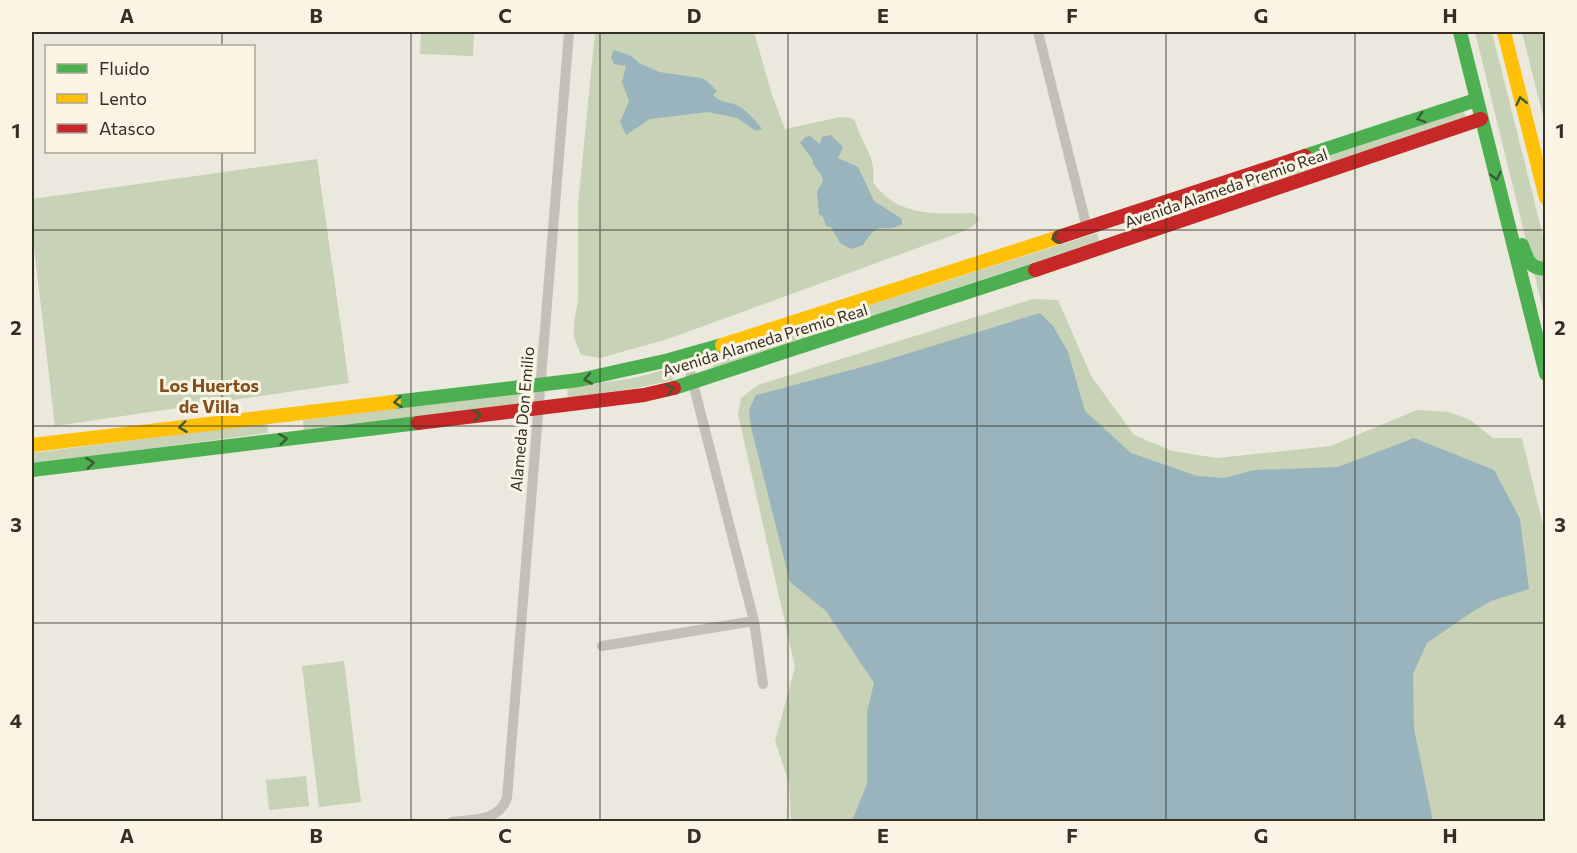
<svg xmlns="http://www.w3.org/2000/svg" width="1577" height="853" font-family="Commissioner,sans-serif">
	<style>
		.green { fill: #c7d2b7 }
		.water { fill: #99b4bc }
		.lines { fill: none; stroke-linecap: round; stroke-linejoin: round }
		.street { stroke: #c4c0b7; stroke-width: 10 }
		.fast { stroke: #4caf50; stroke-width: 14 }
		.slow { stroke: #ffc107; stroke-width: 14 }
		.jam { stroke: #c62828; stroke-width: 14 }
		.oneway { stroke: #3c5b35 }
		.grid { fill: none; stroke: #342e26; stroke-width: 1.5; stroke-opacity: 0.55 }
		.labels { text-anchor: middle; stroke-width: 6; stroke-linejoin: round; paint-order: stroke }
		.street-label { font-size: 16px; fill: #342e26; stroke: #f9f4e4 }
		.neighbourhood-label { font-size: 18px; font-weight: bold; fill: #844f1e; stroke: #f9f4e4 }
		.neatline { fill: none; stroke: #342e26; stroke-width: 2 }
		.grid-label { font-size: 20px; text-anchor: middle; font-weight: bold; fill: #342e26 }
	</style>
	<rect width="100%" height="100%" fill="#ebe8dd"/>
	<path class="green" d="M421 32H474L473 56 420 54Z
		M595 32H754L772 95 785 129 841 117 851 118 855 121C861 143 877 157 873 182 897 217 935 214 974 213L979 219 973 226 964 231 668 339 600 358 581 355 574 337V322L578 301V205Z
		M1475 32H1492L1545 244V317Z
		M1522 32H1545V124Z
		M1464 111 1466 118 1132 230 1130 222Z
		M317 159 349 383 55 426 32 230V199Z
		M1097 233 1099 241 713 368 710 356Z
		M1033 299 1058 300 1091 376 1134 435 1172 451 1217 458 1331 446 1417 410 1449 412 1470 420 1493 438H1522L1545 534V821H791L789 783 775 741 795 667 738 414 741 398 758 385Z
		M671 368 673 380 637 388 568 398 567 388 634 378Z
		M524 392 525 403 304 431 303 420Z
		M267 423 268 433 32 464V453Z
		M344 661 361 802 319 807 302 666Z
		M306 776 309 806 269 810 266 780Z"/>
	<path class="water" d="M614 50 631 56 639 63 659 72 701 78 707 81 717 91 713 95C721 103 727 101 736 105 746 109 755 120 762 129L756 131 737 118 708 112 650 119 626 135 620 122 629 101 622 82 626 66 614 64 611 57Z
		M831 135 843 147 838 158 858 167 874 201 902 219V224C880 236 882 216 863 245L851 249 840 243 831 227 826 226 823 217 819 214 817 192 823 181 822 176 813 164V160L800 143 805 137 810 136 820 144 822 137Z
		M1040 313 1053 326 1068 352 1085 411 1131 453 1197 476 1224 478 1254 470 1338 467 1414 438 1494 470 1520 519 1529 589 1491 601 1472 612 1427 643 1413 674 1414 729 1433 821H852L867 784V712L874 683 826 611 790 582 751 427 749 410 756 395 877 363Z"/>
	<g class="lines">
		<path class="street" d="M1038 32 1087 228
			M686 356 754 621 763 684
			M602 646 754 621
			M452 822C474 819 498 822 507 798L569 32"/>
		<path class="fast" d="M1460 32 1546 374
			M1305 156 1476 100
			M1522 245C1527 259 1529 269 1546 269
			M674 388 1035 270
			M394 402 579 380 669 360 722 345
			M32 470 418 423"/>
		<path class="slow" d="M1504 32 1546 198
			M722 345 1059 237
			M32 445 394 402"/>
		<path class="jam" d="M1059 237 1305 156
			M1035 270 1481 119
			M418 423 644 395 674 388"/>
	</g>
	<defs><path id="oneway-chevron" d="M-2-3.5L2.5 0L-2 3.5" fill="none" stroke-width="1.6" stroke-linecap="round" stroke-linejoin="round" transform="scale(1.5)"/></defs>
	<g class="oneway">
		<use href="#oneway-chevron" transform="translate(1521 101) rotate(-103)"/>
		<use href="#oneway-chevron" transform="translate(1421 118) rotate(162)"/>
		<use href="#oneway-chevron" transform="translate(1496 176) rotate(75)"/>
		<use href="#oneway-chevron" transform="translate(1056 238) rotate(162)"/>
		<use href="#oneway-chevron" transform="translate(588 379) rotate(170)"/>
		<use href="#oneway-chevron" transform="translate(670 389) rotate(-13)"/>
		<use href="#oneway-chevron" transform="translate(398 402) rotate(173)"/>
		<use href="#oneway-chevron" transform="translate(477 415) rotate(-7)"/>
		<use href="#oneway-chevron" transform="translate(183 427) rotate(173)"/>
		<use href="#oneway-chevron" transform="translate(283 439) rotate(-7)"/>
		<use href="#oneway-chevron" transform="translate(90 463) rotate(-7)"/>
	</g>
	<path class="grid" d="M222 32V46M411 32V822M600 32V822M788 32V822M977 32V822M1166 32V822M1355 32V822M222 152V822M32 230H1546M32 426H1546M32 623H1546"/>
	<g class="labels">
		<g class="street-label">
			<text transform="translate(1226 188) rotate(-19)" y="6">Avenida Alameda Premio Real</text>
			<text transform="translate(765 340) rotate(-17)" y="6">Avenida Alameda Premio Real</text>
			<text transform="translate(522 419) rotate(-85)" y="6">Alameda Don Emilio</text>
		</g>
		<g class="neighbourhood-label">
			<text x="209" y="392">Los Huertos<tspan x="209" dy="21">de Villa</tspan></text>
		</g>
	</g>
	<rect width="1577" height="853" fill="none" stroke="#f9f4e4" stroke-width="66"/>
	<rect x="45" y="45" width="210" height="108" fill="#f9f4e4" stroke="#aaa598" stroke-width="1.5"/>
	<rect x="57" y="64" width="30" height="9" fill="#4caf50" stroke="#aaa598" stroke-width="1.5"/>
	<text x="99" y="75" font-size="18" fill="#342e26">Fluido</text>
	<rect x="57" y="94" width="30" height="9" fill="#ffc107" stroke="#aaa598" stroke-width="1.5"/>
	<text x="99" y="105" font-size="18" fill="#342e26">Lento</text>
	<rect x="57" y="124" width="30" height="9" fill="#c62828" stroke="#aaa598" stroke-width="1.5"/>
	<text x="99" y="135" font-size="18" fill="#342e26">Atasco</text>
	<rect x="33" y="33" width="1511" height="787" class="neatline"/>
	<g class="grid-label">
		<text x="127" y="23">A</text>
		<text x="316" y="23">B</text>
		<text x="505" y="23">C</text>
		<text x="694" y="23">D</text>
		<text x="883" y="23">E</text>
		<text x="1072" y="23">F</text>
		<text x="1261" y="23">G</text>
		<text x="1450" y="23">H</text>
		<text x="16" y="138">1</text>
		<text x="1560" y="138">1</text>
		<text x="16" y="335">2</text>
		<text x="1560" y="335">2</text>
		<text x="16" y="532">3</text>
		<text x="1560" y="532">3</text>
		<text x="16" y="728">4</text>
		<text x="1560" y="728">4</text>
		<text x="127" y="843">A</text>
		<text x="316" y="843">B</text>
		<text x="505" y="843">C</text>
		<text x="694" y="843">D</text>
		<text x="883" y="843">E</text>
		<text x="1072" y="843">F</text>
		<text x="1261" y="843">G</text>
		<text x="1450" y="843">H</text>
	</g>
</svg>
